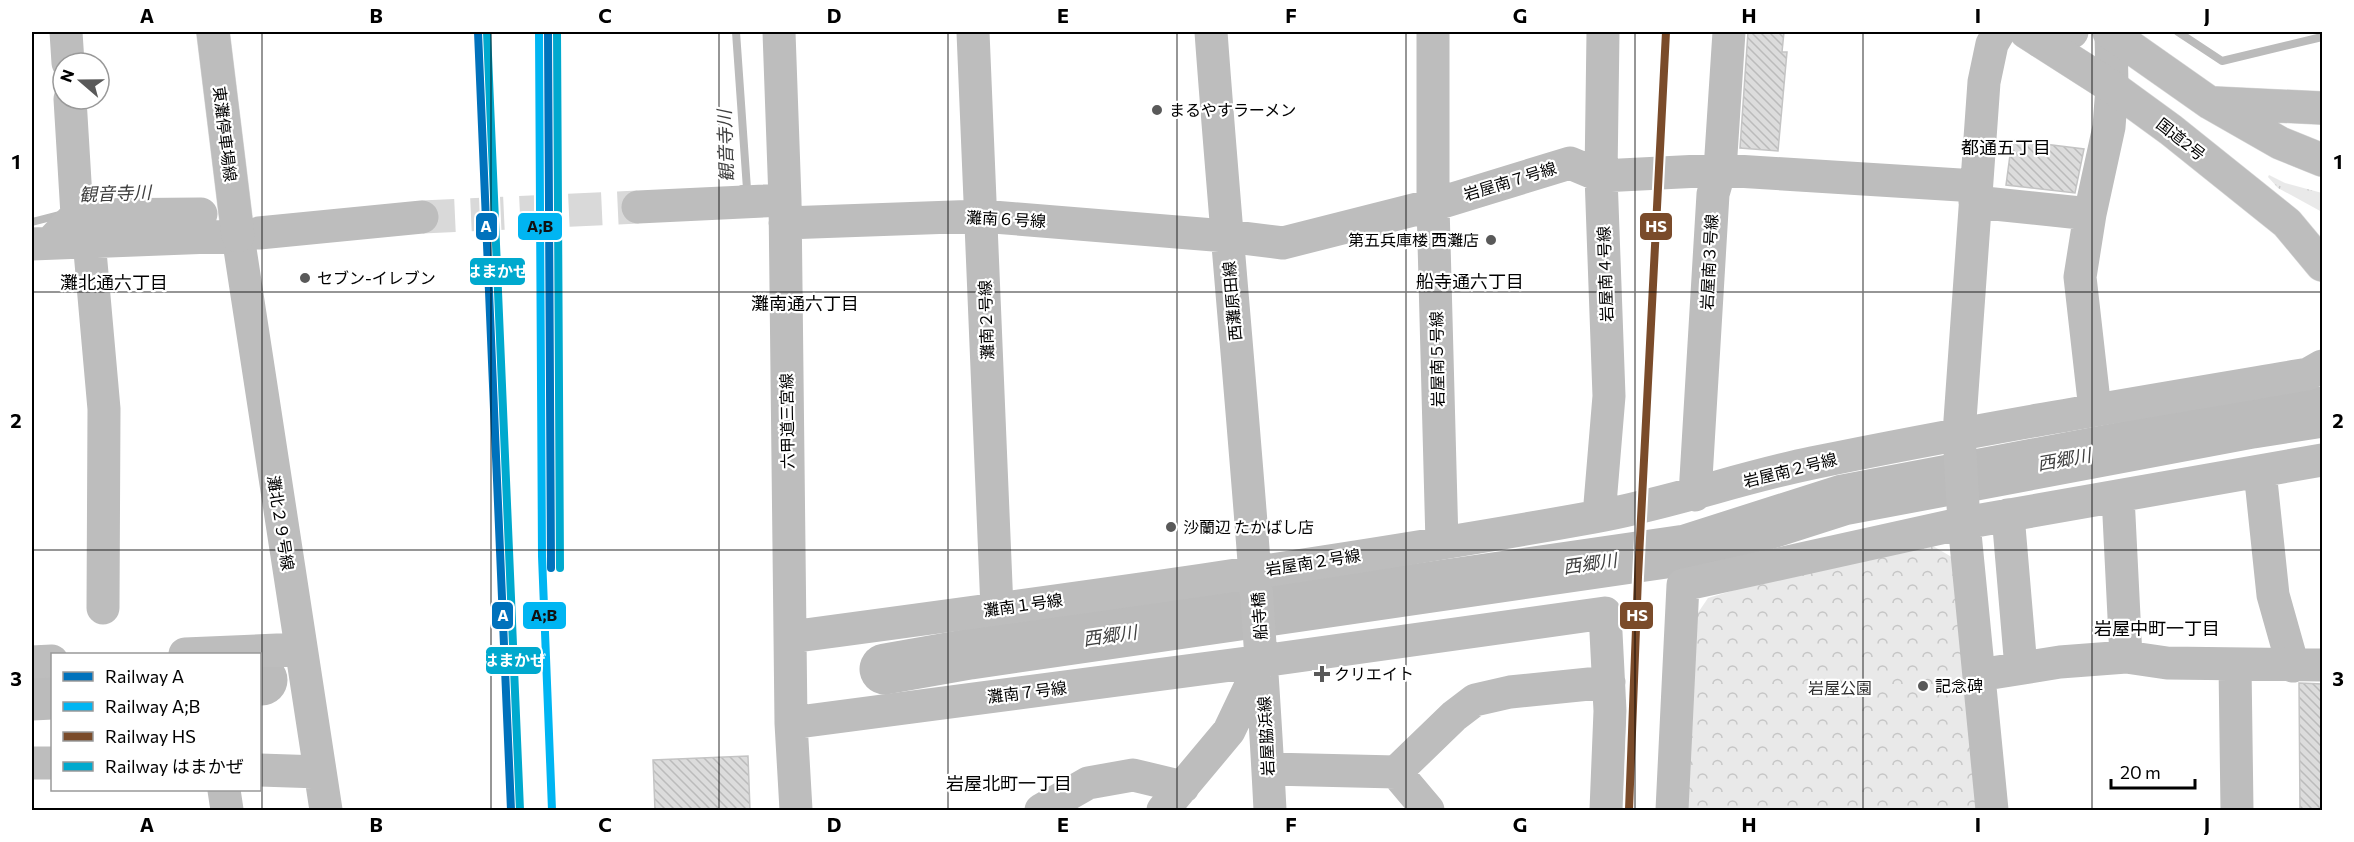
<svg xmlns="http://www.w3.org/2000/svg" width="2354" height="842" font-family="Commissioner,'Noto Sans JP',sans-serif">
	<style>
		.grass { fill: url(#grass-tufts) }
		.park { fill: url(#park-crowns) }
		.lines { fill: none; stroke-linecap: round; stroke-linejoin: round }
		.stream { stroke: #bbb; stroke-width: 8 }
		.river { stroke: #bbb; stroke-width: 51 }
		.building { fill: url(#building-back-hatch); stroke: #c4c4c4; stroke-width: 1.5 }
		.minor-tunnel { stroke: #d9d9d9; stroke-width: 33; stroke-dasharray: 33 16; stroke-linecap: butt }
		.major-casing { stroke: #dbdbdb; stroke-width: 34 }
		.highway-casing { stroke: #dbdbdb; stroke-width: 34 }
		.minor { stroke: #bdbdbd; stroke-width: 33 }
		.major { stroke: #bdbdbd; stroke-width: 33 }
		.highway { stroke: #bdbdbd; stroke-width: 33 }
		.rail-1-casing { stroke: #fff; stroke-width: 12 }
		.rail-2-casing { stroke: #fff; stroke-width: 12 }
		.rail-3-casing { stroke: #fff; stroke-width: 12 }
		.rail-4-casing { stroke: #fff; stroke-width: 12 }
		.rail-1 { stroke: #0072bc; stroke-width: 8 }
		.rail-2 { stroke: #00b5f2; stroke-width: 8 }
		.rail-3 { stroke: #7a4b2a; stroke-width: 8 }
		.rail-4 { stroke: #00a9ce; stroke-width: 8 }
		.grid { fill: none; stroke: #000; stroke-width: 1.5; stroke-opacity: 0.55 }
		.poi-dot { fill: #595959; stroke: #fff; stroke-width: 2 }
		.labels { text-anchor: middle; stroke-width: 4.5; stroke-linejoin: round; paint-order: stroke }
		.poi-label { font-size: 16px; fill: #000; stroke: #fff; text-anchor: start }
		.street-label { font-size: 16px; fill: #000; stroke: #fff }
		.park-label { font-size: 16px; fill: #2e2e2e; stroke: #fff }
		.water-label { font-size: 18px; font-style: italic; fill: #3f3f3f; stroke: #fff }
		.neighbourhood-label { font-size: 18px; fill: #000; stroke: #fff }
		.line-badge { stroke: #fff; stroke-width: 2 }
		.badge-label { font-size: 16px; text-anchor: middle; font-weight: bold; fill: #fff }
		.pale-badge-label { font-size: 16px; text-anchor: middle; font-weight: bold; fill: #111 }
		.neatline { fill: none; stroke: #000; stroke-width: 2 }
		.grid-label { font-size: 20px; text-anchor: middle; font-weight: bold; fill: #000 }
	</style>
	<defs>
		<pattern id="grass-tufts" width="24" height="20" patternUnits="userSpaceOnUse" patternTransform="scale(1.5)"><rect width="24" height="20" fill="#e9e9e9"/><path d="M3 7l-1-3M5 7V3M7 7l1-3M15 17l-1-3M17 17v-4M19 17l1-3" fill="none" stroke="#c6c6c6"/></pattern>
		<pattern id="park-crowns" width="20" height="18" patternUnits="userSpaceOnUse" patternTransform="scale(1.5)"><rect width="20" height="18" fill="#e9e9e9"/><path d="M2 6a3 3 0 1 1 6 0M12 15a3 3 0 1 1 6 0" fill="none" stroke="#c6c6c6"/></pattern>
		<pattern id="building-back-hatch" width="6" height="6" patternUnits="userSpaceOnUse" patternTransform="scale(1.5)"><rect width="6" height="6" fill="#dcdcdc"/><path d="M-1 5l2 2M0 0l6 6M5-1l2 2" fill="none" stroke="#bbb"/></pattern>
	</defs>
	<rect width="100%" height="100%" fill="#fff"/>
	<path class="grass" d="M2269 175 2285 183 2322 193V212L2278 188 2268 177Z"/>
	<path class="park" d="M1933 546 1955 559 1980 810H1680L1689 626 1708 598 1788 574Z"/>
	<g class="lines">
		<path class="stream" d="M736 32 747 189H742
			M2178 32 2222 61 2322 37
			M32 222 63 214"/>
		<path class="river" d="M885 669 970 654 1686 550 1843 500 2252 423 2322 412
			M260 680H262
			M32 695 52 694"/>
	</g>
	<path class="building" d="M1748 32H1784L1782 52H1787L1778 151 1740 148Z
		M2012 140 2084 149 2075 193 2006 185Z
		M2299 683 2322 684V810H2300Z
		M748 756 750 810H655L653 760Z"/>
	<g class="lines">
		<path class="minor-tunnel" d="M422 217 638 207"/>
		<defs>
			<path id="major" d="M213 32 238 236"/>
			<path id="highway" d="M2026 32 2112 87 2171 130 2287 223 2322 265
				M2109 32 2210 103 2280 143 2322 160
				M2215 103 2322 108"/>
		</defs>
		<use href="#major" class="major-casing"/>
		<use href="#highway" class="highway-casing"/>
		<path class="minor" d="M66 32 68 63
			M779 32 785 200 791 723 796 810
			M973 32 997 609
			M1211 32C1230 291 1257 550 1270 810
			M1433 32V205L1442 543
			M2040 41 2072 32
			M70 99 77 215
			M1975 202 2090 214 2109 127 2112 87 2111 32
			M638 207 785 200
			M2090 214 2080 277 2095 410
			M785 223 981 216 1226 236 1283 243 1433 205 1570 163 1601 176 1720 170 1976 186
			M259 233 422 217
			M89 240 104 409 103 608
			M52 241 77 215 201 214
			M32 244 238 236 326 810
			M2260 471 2273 595 2293 666
			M1695 495 1713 194 1720 170 1729 32
			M2118 496 2126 657
			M2008 515 2021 668
			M1599 516 1609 396 1601 176 1603 32
			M790 637C1058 601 1328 565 1594 517 1668 504 1739 478 1812 463 1977 429 2142 402 2308 374L2322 366
			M185 654 300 649
			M32 662 52 661
			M2235 665 2237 810
			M1979 675 2060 662 2126 657 2167 663 2322 665
			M791 723 1262 661 1605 613 1610 711 1606 810
			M32 763H52
			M1268 769 1396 772 1454 716 1475 700 1510 692 1609 682
			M260 770 320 772
			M1396 772 1428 810
			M224 790 227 810
			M1041 810 1088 783 1133 775 1183 787
			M1163 810 1229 731 1260 666
			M1672 810 1683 585 1964 523 2322 460
			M1992 810 1964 523 1959 434 1984 82 1992 44 1999 32"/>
		<use href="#major" class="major"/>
		<use href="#highway" class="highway"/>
		<defs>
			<path id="rail-1" d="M478 32 511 810
				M548 32 551 568"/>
			<path id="rail-2" d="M539 32 542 556 552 810"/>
			<path id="rail-3" d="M1629 810 1638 577 1666 32"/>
			<path id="rail-4" d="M487 32 520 810
				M557 32 560 568"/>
		</defs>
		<use href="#rail-1" class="rail-1-casing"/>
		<use href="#rail-2" class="rail-2-casing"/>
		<use href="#rail-3" class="rail-3-casing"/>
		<use href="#rail-4" class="rail-4-casing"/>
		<use href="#rail-1" class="rail-1"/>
		<use href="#rail-2" class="rail-2"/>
		<use href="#rail-3" class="rail-3"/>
		<use href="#rail-4" class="rail-4"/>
	</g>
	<path class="grid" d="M262 32V810M491 32V810M719 32V810M948 32V810M1177 32V810M1406 32V810M1635 32V810M1863 32V810M2092 32V810M32 292H2322M32 550H2322"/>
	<g class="poi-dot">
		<circle cx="1157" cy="110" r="6"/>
		<circle cx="1491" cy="240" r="6"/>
		<circle cx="305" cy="278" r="6"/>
		<circle cx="1171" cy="527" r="6"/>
		<path d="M1319 665h6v6h6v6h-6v6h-6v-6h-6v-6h6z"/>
		<circle cx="1923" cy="686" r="6"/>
	</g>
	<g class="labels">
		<g class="poi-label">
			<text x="1169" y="116">まるやすラーメン</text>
			<text x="1479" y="246" text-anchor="end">第五兵庫楼 西灘店</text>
			<text x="317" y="284">セブン-イレブン</text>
			<text x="1183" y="533">沙蘭辺 たかばし店</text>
			<text x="1334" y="680">クリエイト</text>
			<text x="1935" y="692">記念碑</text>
		</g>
		<g class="street-label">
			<text transform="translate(225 134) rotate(83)" y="6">東灘停車場線</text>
			<text transform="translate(2181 139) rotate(38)" y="6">国道2号</text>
			<text transform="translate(1510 181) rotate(-17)" y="6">岩屋南７号線</text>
			<text transform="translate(1006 219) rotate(3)" y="6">灘南６号線</text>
			<text transform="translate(1709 262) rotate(-87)" y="6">岩屋南３号線</text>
			<text transform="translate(1605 274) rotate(-92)" y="6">岩屋南４号線</text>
			<text transform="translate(1232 301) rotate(-95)" y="6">西灘原田線</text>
			<text transform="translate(986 320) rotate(-92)" y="6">灘南２号線</text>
			<text transform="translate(1437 359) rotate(-91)" y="6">岩屋南５号線</text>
			<text transform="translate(787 421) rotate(-91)" y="6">六甲道三宮線</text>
			<text transform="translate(1790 470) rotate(-14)" y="6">岩屋南２号線</text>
			<text transform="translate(281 523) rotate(81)" y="6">灘北２９号線</text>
			<text transform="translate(1313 562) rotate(-9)" y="6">岩屋南２号線</text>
			<text transform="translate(1023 605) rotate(-8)" y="6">灘南１号線</text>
			<text transform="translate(1259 616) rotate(-94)" y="6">船寺橋</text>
			<text transform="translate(1027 692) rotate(-7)" y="6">灘南７号線</text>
			<text transform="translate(1266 736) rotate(-93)" y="6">岩屋脇浜線</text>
		</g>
		<g class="park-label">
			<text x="1840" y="694">岩屋公園</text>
		</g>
		<g class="water-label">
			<text transform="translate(726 146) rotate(-92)" y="6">観音寺川</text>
			<text transform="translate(115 194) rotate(-2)" y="6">観音寺川</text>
			<text transform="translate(2064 460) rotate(-10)" y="6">西郷川</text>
			<text transform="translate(1590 564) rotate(-8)" y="6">西郷川</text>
			<text transform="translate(1110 636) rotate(-8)" y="6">西郷川</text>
		</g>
		<g class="neighbourhood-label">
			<text x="2006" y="154">都通五丁目</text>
			<text x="1470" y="288">船寺通六丁目</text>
			<text x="114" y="289">灘北通六丁目</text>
			<text x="805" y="310">灘南通六丁目</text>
			<text x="2157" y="635">岩屋中町一丁目</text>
			<text x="1009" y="790">岩屋北町一丁目</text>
		</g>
	</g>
	<g class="line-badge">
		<rect x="1639" y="212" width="34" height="29" rx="6" fill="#7a4b2a"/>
		<rect x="475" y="212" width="23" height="29" rx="6" fill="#0072bc"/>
		<rect x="517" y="212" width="46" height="29" rx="6" fill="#00b5f2"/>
		<rect x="469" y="257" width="57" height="29" rx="6" fill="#00a9ce"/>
		<rect x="1619" y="601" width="35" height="29" rx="6" fill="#7a4b2a"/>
		<rect x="491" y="601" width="23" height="29" rx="6" fill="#0072bc"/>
		<rect x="522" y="601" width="45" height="29" rx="6" fill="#00b5f2"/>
		<rect x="485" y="646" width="57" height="29" rx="6" fill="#00a9ce"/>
	</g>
	<g class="badge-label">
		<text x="1656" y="232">HS</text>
		<text x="486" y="232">A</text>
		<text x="497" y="277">はまかぜ</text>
		<text x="1637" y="621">HS</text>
		<text x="503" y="621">A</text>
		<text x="514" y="666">はまかぜ</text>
	</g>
	<g class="pale-badge-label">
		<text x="540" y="232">A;B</text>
		<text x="544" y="621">A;B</text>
	</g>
	<rect width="2354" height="842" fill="none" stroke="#ffffff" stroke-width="66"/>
	<rect x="51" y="653" width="210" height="138" fill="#ffffff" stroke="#999999" stroke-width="1.5"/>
	<rect x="63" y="672" width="30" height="9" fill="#0072bc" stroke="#999999" stroke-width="1.5"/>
	<text x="105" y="683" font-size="18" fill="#000000">Railway A</text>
	<rect x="63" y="702" width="30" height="9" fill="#00b5f2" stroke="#999999" stroke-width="1.5"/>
	<text x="105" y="713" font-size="18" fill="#000000">Railway A;B</text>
	<rect x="63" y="732" width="30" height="9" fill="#7a4b2a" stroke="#999999" stroke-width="1.5"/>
	<text x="105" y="743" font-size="18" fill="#000000">Railway HS</text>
	<rect x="63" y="762" width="30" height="9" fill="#00a9ce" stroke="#999999" stroke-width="1.5"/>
	<text x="105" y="773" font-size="18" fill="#000000">Railway はまかぜ</text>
	<g transform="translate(81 81) rotate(290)"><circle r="28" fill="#ffffff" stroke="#999999" stroke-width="1.5"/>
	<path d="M0-4.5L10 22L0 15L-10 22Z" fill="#595959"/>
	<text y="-9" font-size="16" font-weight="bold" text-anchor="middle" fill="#000000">N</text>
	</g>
	<path d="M2111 779v9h84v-9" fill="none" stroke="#000000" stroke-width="3"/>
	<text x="2120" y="779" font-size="18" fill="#000000" stroke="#ffffff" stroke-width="4.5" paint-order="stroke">20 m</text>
	<rect x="33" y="33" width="2288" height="776" class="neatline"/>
	<g class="grid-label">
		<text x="147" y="23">A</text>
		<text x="376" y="23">B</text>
		<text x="605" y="23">C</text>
		<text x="834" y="23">D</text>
		<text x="1063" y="23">E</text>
		<text x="1291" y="23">F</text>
		<text x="1520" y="23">G</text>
		<text x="1749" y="23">H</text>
		<text x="1978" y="23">I</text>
		<text x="2207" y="23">J</text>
		<text x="16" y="169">1</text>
		<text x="2338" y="169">1</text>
		<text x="16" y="428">2</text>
		<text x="2338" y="428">2</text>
		<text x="16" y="686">3</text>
		<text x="2338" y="686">3</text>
		<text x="147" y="832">A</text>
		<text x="376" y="832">B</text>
		<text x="605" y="832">C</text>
		<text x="834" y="832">D</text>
		<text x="1063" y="832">E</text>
		<text x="1291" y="832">F</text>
		<text x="1520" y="832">G</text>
		<text x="1749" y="832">H</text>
		<text x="1978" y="832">I</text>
		<text x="2207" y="832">J</text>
	</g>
</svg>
